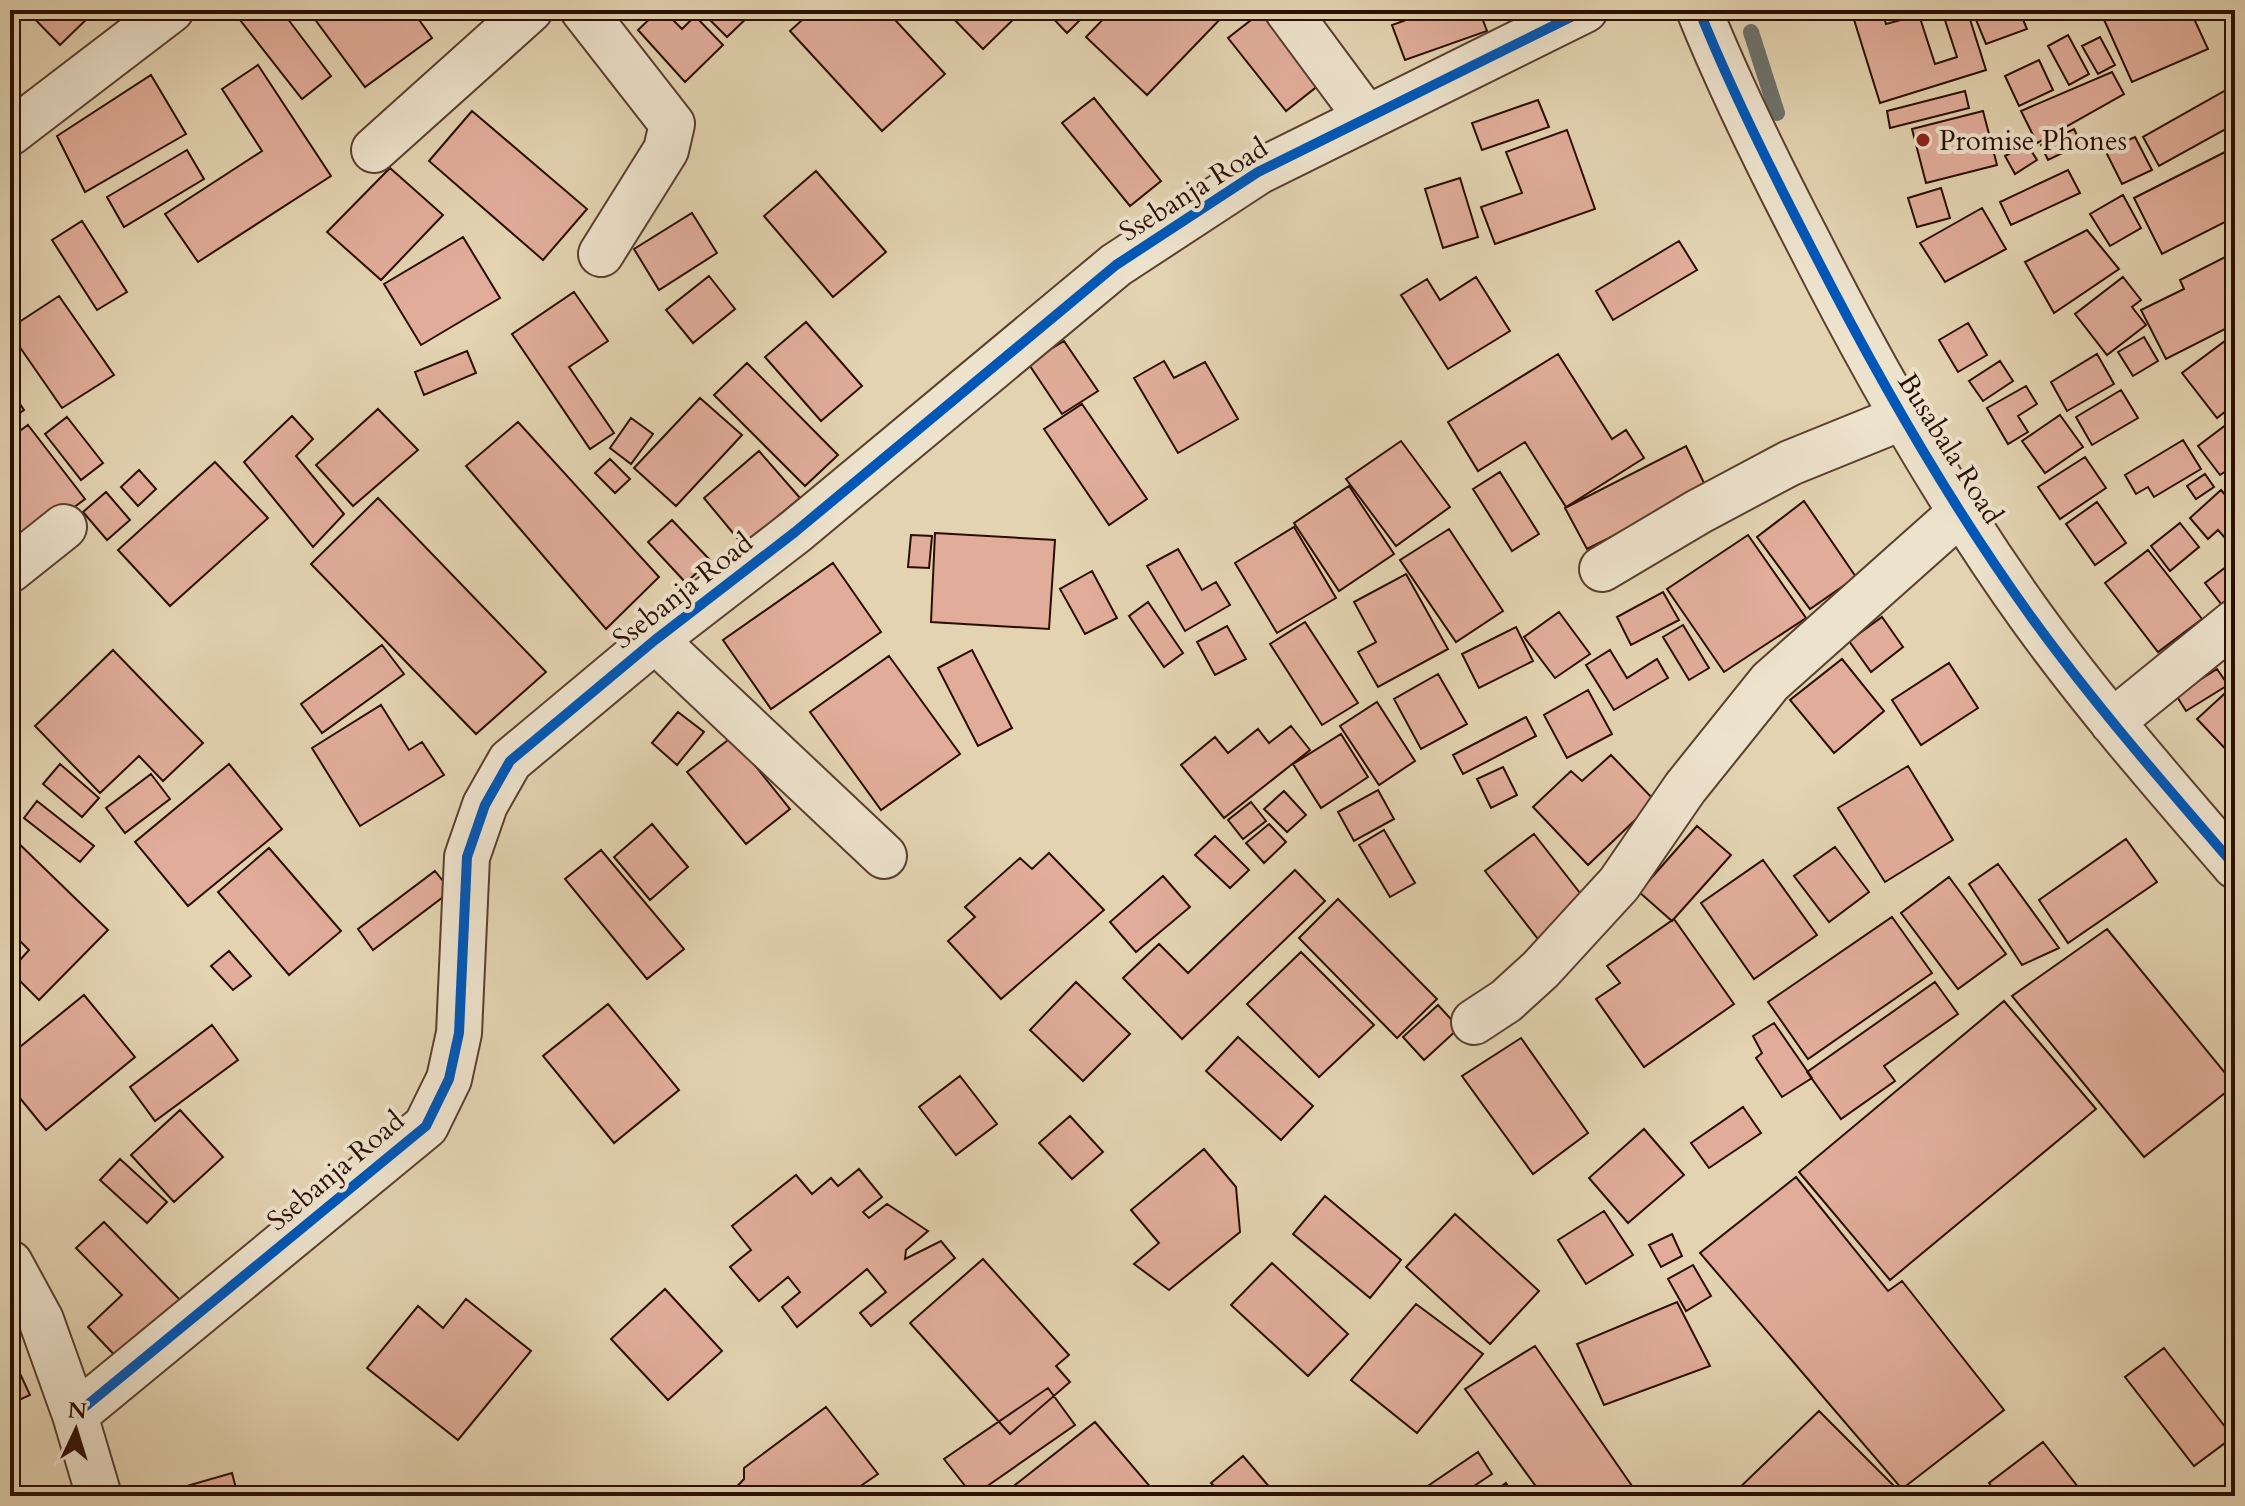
<svg xmlns="http://www.w3.org/2000/svg" width="2245" height="1506" font-family="Cardo,serif">
	<style>
		.lines { fill: none; stroke-linecap: round; stroke-linejoin: round }
		.stream { stroke: #6c736d; stroke-width: 16 }
		.building { fill: #e1ad9a; stroke: #2b0e03; stroke-width: 2 }
		.minor-casing { stroke: #593f2e; stroke-width: 48 }
		.minor { stroke: #ede2cc; stroke-width: 44 }
		.cycleway-casing { stroke: #ede2cc; stroke-width: 15 }
		.cycleway { stroke: #0057b8; stroke-width: 10 }
		.poi-dot { fill: #8f2418; stroke: #ede2cc; stroke-width: 3 }
		.labels { text-anchor: middle; stroke-width: 8; stroke-linejoin: round; paint-order: stroke }
		.poi-label { font-size: 28px; fill: #2b0e03; stroke: #ede2cc; text-anchor: start }
		.street-label { font-size: 28px; fill: #2b0e03; stroke: #ede2cc }
	</style>
	<rect width="100%" height="100%" fill="#e3d3b1"/>
	<filter id="stains"><feTurbulence type="fractalNoise" baseFrequency=".0025" numOctaves="4"/><feColorMatrix values="0 0 0 0 .2 0 0 0 0 .09 0 0 0 0 .02 0 0 0 .5 -.17"/></filter>
	<radialGradient id="worn" r=".72"><stop offset=".6" stop-color="#630" stop-opacity="0"/><stop offset="1" stop-color="#630" stop-opacity=".3"/></radialGradient>
	<g class="lines">
		<path class="stream" d="M1751 32 1777 113"/>
	</g>
	<path class="building" d="M26 10H96L60 45Z
		M281 10 331 76 302 99 233 11Z
		M308 10H412L432 38 365 87Z
		M659 10H663L682 29 695 16 723 45 685 82 638 30Z
		M700 10H755L727 37Z
		M813 10H886L945 74 882 131 790 31Z
		M945 10H1023L983 49Z
		M1049 10H1090L1067 33 1047 12Z
		M1112 10H1225L1227 12 1147 95 1086 37Z
		M1264 10H1268L1324 81 1286 111 1228 38Z
		M1434 10H1479L1487 31 1405 60 1392 25Z
		M1851 10H1882L1886 24 1919 15 1935 64 1957 57 1943 14 1967 10 1986 70 1880 103Z
		M1972 10H2019L2027 29 1986 44Z
		M2028 10H2051L2034 20Z
		M2108 10H2190L2208 49 2132 82 2101 13Z
		M2068 35 2089 74 2069 85 2048 46Z
		M2100 37 2115 65 2098 74 2082 46Z
		M2039 60 2053 90 2019 106 2005 76Z
		M258 65 331 176 198 262 165 214 262 151 222 89Z
		M2112 72 2124 94 2037 143 2021 111Z
		M151 75 186 134 85 192 57 136Z
		M2235 85V124L2159 166 2143 137Z
		M1965 91 1969 108 1890 128 1887 111Z
		M1094 98 1161 181 1130 206 1062 123Z
		M1538 100 1549 127 1482 150 1472 123Z
		M472 111 587 209 543 260 429 161Z
		M1983 111 1997 165 1926 183 1912 129Z
		M2074 129 2081 144 2048 160 2041 145Z
		M1567 130 1595 209 1495 244 1481 207 1522 193 1506 152Z
		M2135 137 2152 170 2122 184 2105 150Z
		M2027 144 2037 160 2015 174 2005 156Z
		M2235 147V217L2162 254 2134 198Z
		M187 150 204 179 124 227 107 197Z
		M390 168 443 215 381 280 327 232Z
		M2068 170 2080 193 2011 225 2000 202Z
		M816 171 886 252 833 297 764 216Z
		M1460 178 1478 237 1443 248 1425 189Z
		M1941 188 1950 218 1917 227 1908 198Z
		M2123 195 2141 228 2110 246 2090 214Z
		M1982 208 2006 249 1945 282 1920 243Z
		M692 213 717 253 659 290 634 249Z
		M82 221 127 292 97 310 52 240Z
		M2087 230 2119 269 2054 313 2025 262Z
		M463 237 500 298 421 345 384 284Z
		M1679 241 1697 270 1613 320 1596 291Z
		M2227 256 2235 272V324L2166 359 2141 310 2184 289 2180 280Z
		M709 276 735 309 693 343 666 310Z
		M1476 277 1510 331 1448 369 1401 295 1427 279 1440 300Z
		M2123 277 2141 300 2132 307 2146 325 2107 355 2075 314Z
		M574 292 608 341 569 367 614 433 590 449 512 334Z
		M59 296 114 375 62 408 10 333V328Z
		M806 322 862 386 821 421 765 357Z
		M1968 323 1987 355 1958 372 1939 340Z
		M2233 335 2235 338V404L2217 418 2182 373Z
		M2144 337 2158 361 2133 376 2118 352Z
		M1064 341 1098 391 1062 414 1028 363Z
		M467 351 476 373 424 395 415 372Z
		M1558 354 1612 439 1626 430 1644 458 1566 507 1525 442 1478 471 1448 422Z
		M2097 354 2114 384 2067 411 2051 382Z
		M1164 361 1174 378 1205 362 1238 419 1178 453 1134 378Z
		M2000 361 2013 381 1983 401 1969 381Z
		M747 363 838 455 805 486 714 395Z
		M2026 386 2037 404 2018 416 2028 432 2008 444 1987 408Z
		M10 389 24 410 10 420Z
		M2121 390 2138 418 2092 445 2076 417Z
		M700 398 742 435 676 506 634 468Z
		M1082 404 1147 499 1109 525 1044 429Z
		M378 409 418 450 353 506 316 465Z
		M2060 415 2083 447 2045 473 2022 441Z
		M292 416 313 439 296 456 344 514 313 547 244 462Z
		M67 417 103 463 81 480 45 434Z
		M631 418 653 434 631 464 610 448Z
		M2235 418V465L2220 475 2198 446Z
		M518 422 659 577 606 629 466 466Z
		M28 425 85 499 10 556V438Z
		M2183 440 2201 469 2154 497 2148 487 2136 494 2125 475Z
		M1401 441 1450 507 1396 546 1346 479Z
		M1686 446 1707 489 1587 549 1565 508Z
		M759 451 800 498 743 545 704 498Z
		M2085 457 2106 488 2060 519 2038 487Z
		M610 459 630 479 615 493 595 473Z
		M215 462 268 518 170 606 118 550Z
		M139 470 156 489 138 506 121 487Z
		M1500 472 1539 534 1512 551 1473 489Z
		M2205 474 2214 487 2196 499 2187 486Z
		M1349 486 1394 554 1339 591 1294 523Z
		M2221 490 2235 506V545L2233 547 2218 530 2208 539 2190 518Z
		M106 492 130 520 107 540 83 512Z
		M378 498 546 672 476 734 311 564Z
		M1804 501 1856 577 1810 609 1757 537Z
		M2097 502 2126 543 2095 565 2066 524Z
		M672 520 710 560 686 583 648 542Z
		M2180 523 2199 547 2170 571 2151 546Z
		M1294 527 1336 598 1277 633 1235 563Z
		M1449 529 1503 611 1456 642 1400 560Z
		M935 533 1055 540 1049 629 931 622Z
		M911 535 932 536 929 568 908 567Z
		M1748 535 1806 618 1724 672 1667 589Z
		M1178 549 1202 590 1216 582 1230 605 1185 631 1147 566Z
		M2148 550 2202 619 2158 652 2105 583Z
		M2235 560V601L2225 609 2205 583Z
		M833 563 881 632 771 709 723 640Z
		M1092 571 1117 618 1085 634 1060 589Z
		M1406 574 1448 649 1378 687 1358 652 1376 642 1354 602Z
		M1663 592 1679 620 1631 645 1617 617Z
		M1148 602 1183 653 1164 667 1129 616Z
		M1559 612 1590 654 1555 678 1524 637Z
		M1882 617 1903 647 1871 672 1849 641Z
		M1305 622 1358 703 1322 725 1270 644Z
		M1683 625 1709 668 1689 680 1663 637Z
		M1227 626 1246 659 1215 675 1197 642Z
		M1516 627 1533 661 1479 688 1462 654Z
		M382 645 404 674 322 733 301 704Z
		M113 650 203 743 163 781 139 756 100 793 35 726Z
		M972 650 1012 728 978 746 938 668Z
		M1610 650 1627 678 1657 659 1668 678 1614 710 1586 665Z
		M889 656 960 754 881 810 810 712Z
		M1842 659 1884 711 1834 753 1790 700Z
		M1949 663 1978 708 1921 745 1892 700Z
		M2217 669 2228 685 2186 711 2176 695Z
		M1438 674 1467 724 1421 749 1394 699Z
		M2235 684V759L2197 719Z
		M1588 690 1612 734 1567 758 1544 715Z
		M1377 702 1415 761 1379 785 1340 726Z
		M381 705 409 750 422 742 444 775 360 826 312 748Z
		M678 712 704 732 677 765 652 743Z
		M1526 717 1536 736 1463 774 1453 755Z
		M1291 726 1310 750 1224 818 1181 765 1215 737 1228 753 1258 729 1269 743Z
		M1341 734 1368 777 1321 808 1293 764Z
		M732 737 790 809 746 844 687 772Z
		M1611 755 1655 801 1588 865 1533 807 1571 771 1582 781Z
		M60 764 99 798 82 817 43 784Z
		M229 764 282 829 188 906 135 842Z
		M1908 766 1953 840 1885 882 1838 808Z
		M1503 767 1517 795 1491 808 1477 779Z
		M151 774 170 799 125 833 106 808Z
		M1378 790 1394 819 1354 841 1338 812Z
		M1284 791 1306 815 1287 832 1264 809Z
		M37 801 94 846 80 862 24 818Z
		M1251 802 1266 821 1243 839 1228 820Z
		M652 824 688 867 650 900 614 857Z
		M1269 824 1286 842 1264 863 1246 843Z
		M1697 826 1731 855 1672 921 1639 892Z
		M1384 830 1415 883 1390 897 1359 845Z
		M1534 834 1594 911 1545 948 1485 871Z
		M10 835 108 930 39 1000 10 971 29 950 10 931Z
		M1215 836 1249 870 1230 888 1195 855Z
		M2126 839 2157 882 2068 943 2039 900Z
		M1835 847 1869 892 1829 922 1794 876Z
		M269 848 341 931 289 975 218 892Z
		M601 850 684 949 647 979 565 879Z
		M1049 853 1104 910 1001 999 948 941 975 917 965 907 1020 858 1032 869Z
		M1763 860 1817 935 1754 979 1701 903Z
		M1998 864 2059 948 2022 965 1969 884Z
		M1295 870 1325 901 1182 1039 1123 978 1159 944 1188 973Z
		M435 871 451 891 373 950 358 929Z
		M1163 876 1190 907 1136 952 1110 922Z
		M1949 877 2006 954 1958 989 1901 913Z
		M1338 899 1437 999 1397 1038 1299 938Z
		M1892 917 1932 973 1808 1059 1768 1002Z
		M1674 919 1734 1004 1644 1067 1596 999 1620 983 1607 966Z
		M2107 929 2235 1085 2144 1157 2012 996Z
		M229 951 251 976 233 990 211 966Z
		M1301 952 1374 1025 1319 1077 1247 1004Z
		M1076 982 1130 1034 1083 1081 1030 1030Z
		M1935 982 1958 1014 1884 1066 1895 1081 1841 1119 1807 1072Z
		M84 995 135 1057 46 1130 10 1086V1055Z
		M2004 1001 2096 1109 1890 1280 1799 1172Z
		M608 1004 679 1090 614 1143 543 1056Z
		M1438 1005 1459 1028 1424 1060 1403 1037Z
		M1774 1023 1812 1078 1782 1097 1756 1058 1762 1053 1753 1036Z
		M212 1025 238 1060 155 1121 130 1087Z
		M1238 1037 1313 1106 1281 1140 1206 1071Z
		M1521 1038 1588 1133 1533 1174 1462 1076Z
		M960 1076 997 1124 956 1155 919 1107Z
		M1743 1107 1761 1133 1709 1168 1691 1143Z
		M180 1110 223 1157 174 1202 131 1155Z
		M1070 1116 1103 1152 1072 1179 1039 1143Z
		M1644 1129 1684 1175 1628 1223 1589 1178Z
		M1204 1149 1236 1187 1240 1232 1169 1290 1134 1264 1159 1243 1131 1210Z
		M120 1159 167 1202 147 1223 100 1180Z
		M859 1169 882 1197 863 1212 869 1218 887 1204 928 1231 906 1250 905 1259 941 1241 955 1258 871 1326 860 1313 886 1292 867 1269 797 1327 782 1307 800 1292 788 1277 759 1301 730 1267 751 1250 732 1226 796 1175 812 1194 831 1178 838 1186Z
		M1796 1177 1888 1291 1902 1281 2004 1410 1902 1489 1700 1253Z
		M1325 1196 1401 1260 1370 1298 1293 1234Z
		M1604 1211 1633 1255 1586 1284 1558 1240Z
		M1455 1214 1539 1291 1490 1344 1406 1267Z
		M104 1222 184 1304 122 1363 88 1327 122 1295 76 1248Z
		M1672 1234 1682 1256 1661 1267 1649 1245Z
		M983 1259 1069 1355 1056 1366 1070 1382 1010 1434 910 1323Z
		M1272 1263 1348 1334 1308 1376 1231 1305Z
		M1693 1265 1711 1296 1686 1311 1668 1279Z
		M665 1289 722 1351 668 1400 611 1339Z
		M466 1299 531 1351 458 1440 367 1368 418 1306 443 1328Z
		M1677 1302 1710 1366 1604 1405 1577 1344Z
		M1416 1304 1483 1354 1417 1433 1351 1380Z
		M1535 1346 1632 1486 1617 1496H1543L1465 1389Z
		M2164 1348 2233 1437 2194 1466 2125 1377Z
		M10 1352 30 1395 10 1404Z
		M1048 1388 1075 1425 973 1496 944 1459Z
		M826 1407 878 1474 846 1496H728L744 1479V1468Z
		M1819 1411 1902 1494 1900 1496H1731Z
		M1095 1422 1153 1490 1145 1496H1024L1015 1485Z
		M2043 1442 2085 1496H1999L1989 1483Z
		M1478 1452 1492 1474 1459 1496H1413Z
		M1243 1456 1277 1496H1223L1211 1483Z
		M232 1473 238 1496H152Z
		M1506 1483 1515 1496H1487Z"/>
	<g class="lines">
		<defs>
			<path id="minor" d="M583 10 672 124 666 150 601 254
				M1287 10 1367 118
				M1699 10C1731 90 1770 168 1810 245 1876 375 1947 500 2032 618 2095 705 2165 785 2235 866
				M10 133 171 10
				M374 150 530 10
				M1602 569 1698 512 1790 463 1901 418
				M10 570 64 527
				M655 640 884 856
				M2112 722 2235 622
				M1474 1022 1506 1001 1540 970 1619 884 1685 788 1770 682 1961 512
				M10 1263 41 1320 75 1415 99 1496
				M75 1415 426 1126 449 1079 459 1033 467 857 485 805 510 761 655 640 795 532 1116 265 1258 172 1585 10"/>
		</defs>
		<use href="#minor" class="minor-casing"/>
		<use href="#minor" class="minor"/>
		<defs>
			<path id="cycleway" d="M1699 10C1731 90 1770 168 1810 245 1876 375 1947 500 2032 618 2095 705 2165 785 2235 866
				M75 1415 426 1126 449 1079 459 1033 467 857 485 805 510 761 655 640 795 532 1116 265 1258 172 1585 10"/>
		</defs>
		<use href="#cycleway" class="cycleway-casing"/>
		<use href="#cycleway" class="cycleway"/>
	</g>
	<circle class="poi-dot" cx="1923" cy="140" r="8"/>
	<g class="labels">
		<g class="poi-label">
			<text x="1939" y="150">Promise Phones</text>
		</g>
		<g class="street-label">
			<text transform="translate(1193 189) rotate(-32)" y="10">Ssebanja Road</text>
			<text transform="translate(1951 448) rotate(58)" y="10">Busabala Road</text>
			<text transform="translate(682 590) rotate(-38)" y="10">Ssebanja Road</text>
			<text transform="translate(335 1170) rotate(-40)" y="10">Ssebanja Road</text>
		</g>
	</g>
	<rect width="2245" height="1506" fill="none" stroke="#e3d3b1" stroke-width="40"/>
	<rect x="12" y="12" width="2221" height="1482" fill="none" stroke="#2b0e03" stroke-width="4"/>
	<rect x="20" y="20" width="2205" height="1466" fill="none" stroke="#2b0e03" stroke-width="2"/>
	<g transform="translate(76 1430) rotate(4)" stroke="#ede2cc" stroke-width="6" paint-order="stroke">
	<path d="M0-6L14 30L0 20L-14 30Z" fill="#2b0e03"/>
	<text y="-12" font-size="22" font-weight="bold" text-anchor="middle" fill="#2b0e03">N</text>
	</g>
	<rect width="100%" height="100%" filter="url(#stains)"/>
	<rect width="100%" height="100%" fill="url(#worn)"/>
</svg>
